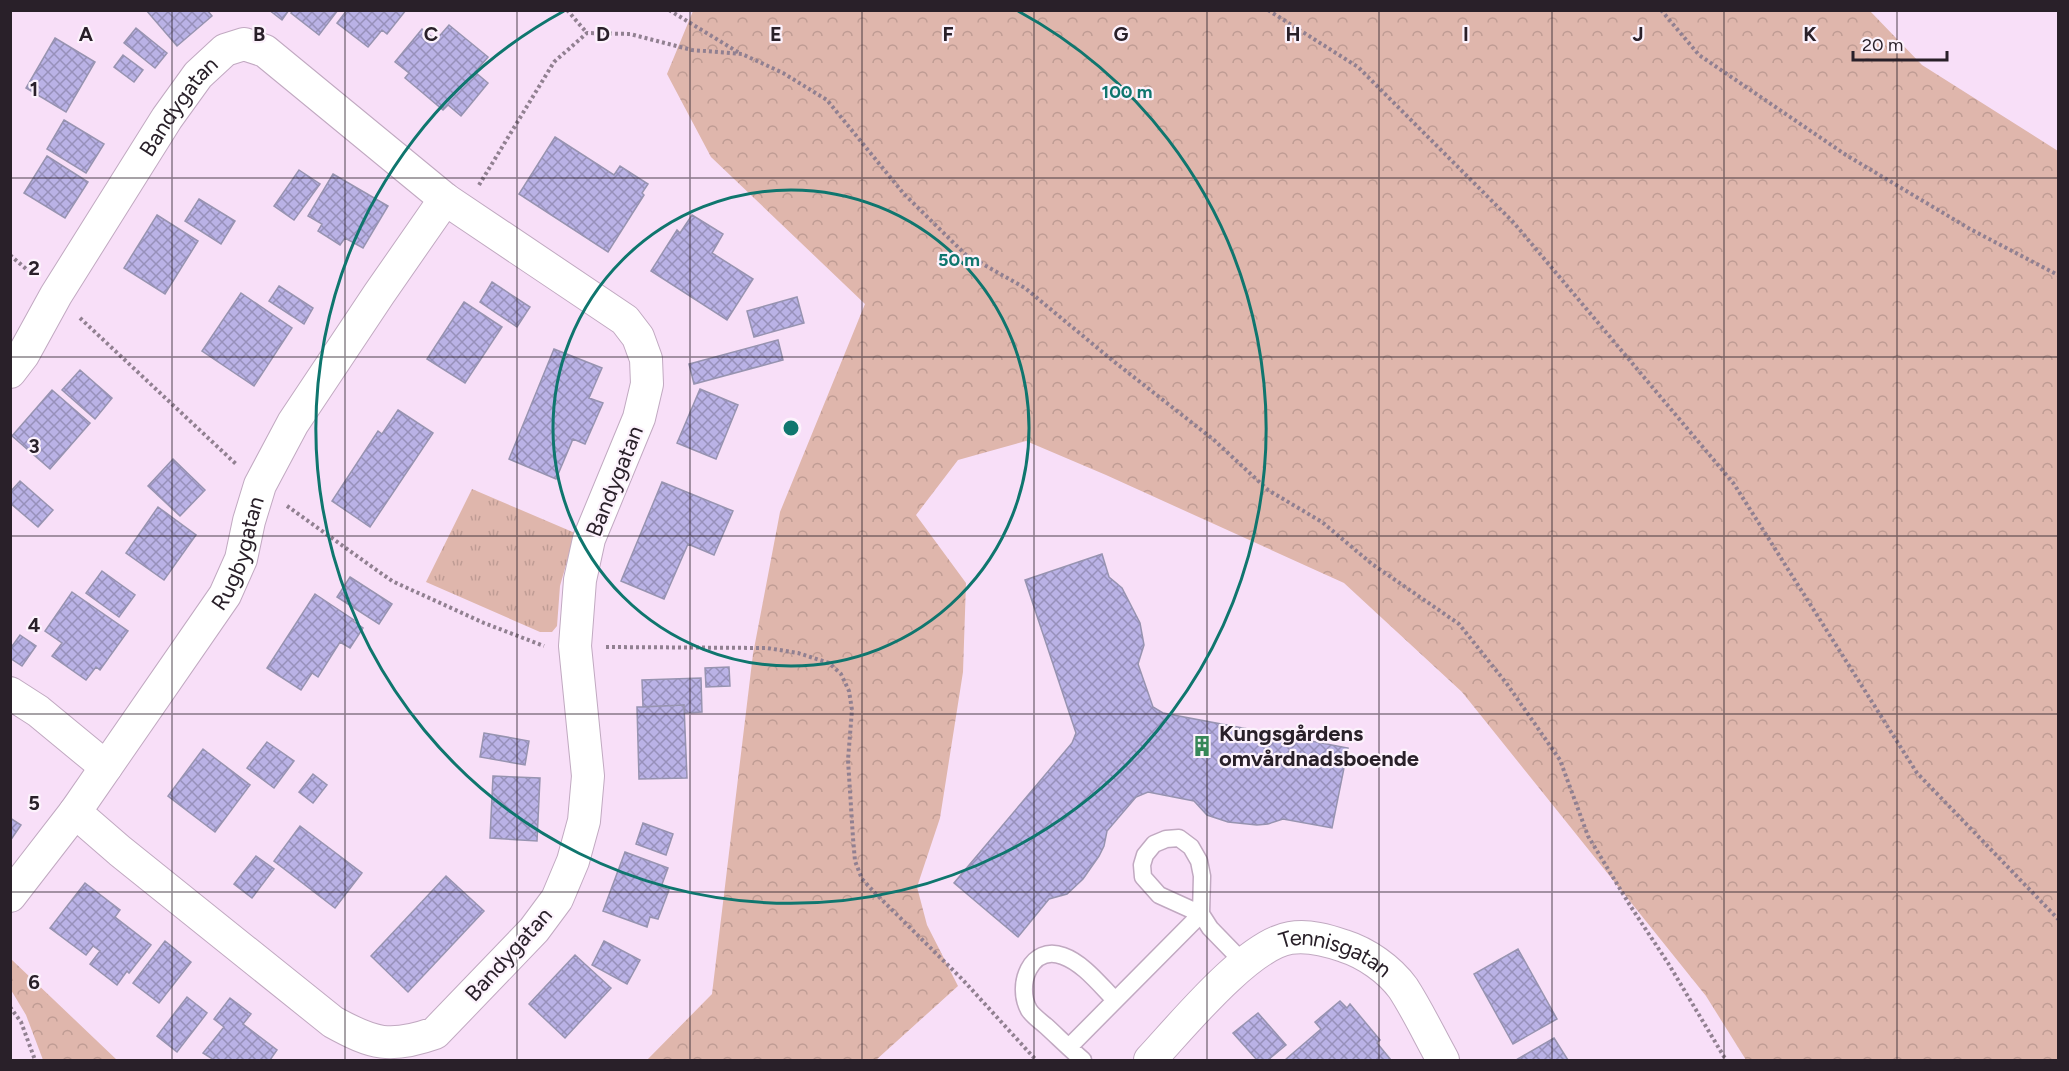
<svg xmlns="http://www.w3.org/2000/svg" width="2069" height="1071" font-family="Figtree,sans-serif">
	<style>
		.grass { fill: url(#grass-tufts) }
		.forest { fill: url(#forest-crowns) }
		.building { fill: url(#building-cross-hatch); stroke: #9793b0; stroke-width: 1.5 }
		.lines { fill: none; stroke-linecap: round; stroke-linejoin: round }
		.lane-casing { stroke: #c1a9c1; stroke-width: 19 }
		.street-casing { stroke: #c1a9c1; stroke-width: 34 }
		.path { stroke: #918091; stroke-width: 4; stroke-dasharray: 3 3; stroke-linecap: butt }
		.lane { stroke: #fff; stroke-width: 16 }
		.street { stroke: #fff; stroke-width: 32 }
		.grid { fill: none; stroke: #292029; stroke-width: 1.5; stroke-opacity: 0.55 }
		.ring { fill: none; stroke: #0f766e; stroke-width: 3 }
		.labels { text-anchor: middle; stroke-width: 4.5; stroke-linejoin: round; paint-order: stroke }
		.street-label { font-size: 22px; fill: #292029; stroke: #fcf2fc }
		.poi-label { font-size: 22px; font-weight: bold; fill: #292029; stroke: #fcf2fc; text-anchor: start }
		.grid-label { font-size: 20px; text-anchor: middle; font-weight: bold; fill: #292029; stroke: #fcf2fc; stroke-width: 4.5; stroke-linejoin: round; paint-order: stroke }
		.centre { fill: #0f766e; stroke: #fcf2fc; stroke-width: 3 }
		.ring-label { font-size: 18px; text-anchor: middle; font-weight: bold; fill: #0f766e; stroke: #fcf2fc; stroke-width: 4.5; stroke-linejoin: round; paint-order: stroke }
	</style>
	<defs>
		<pattern id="grass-tufts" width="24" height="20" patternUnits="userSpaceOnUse" patternTransform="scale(1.5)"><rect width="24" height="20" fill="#dfb6ac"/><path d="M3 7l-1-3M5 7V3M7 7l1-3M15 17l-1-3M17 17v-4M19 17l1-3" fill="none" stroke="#bf9c94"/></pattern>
		<pattern id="forest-crowns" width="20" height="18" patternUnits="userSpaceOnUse" patternTransform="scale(1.5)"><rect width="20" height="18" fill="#dfb6ac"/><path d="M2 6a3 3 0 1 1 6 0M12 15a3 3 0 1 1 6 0" fill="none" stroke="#bf9c94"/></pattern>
		<pattern id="building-cross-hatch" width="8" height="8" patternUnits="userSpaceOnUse" patternTransform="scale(1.5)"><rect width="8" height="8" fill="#bab2e6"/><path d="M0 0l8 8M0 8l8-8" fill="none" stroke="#9790ba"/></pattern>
	</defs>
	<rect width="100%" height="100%" fill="#f8dff8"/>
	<path class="grass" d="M472 489 575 533 560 586 557 626 552 632H540L426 582Z"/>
	<path class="forest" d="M693 11H1870L1922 65 2058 151V1060H1746L1706 996 1462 692 1344 583 1106 475 1026 441 958 460 916 515 966 583 963 672 940 818 917 887 927 925 958 986 876 1060H647L712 994 753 654 780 512 865 304 711 157 667 74Z
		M11 959 117 1060H43L26 1015 11 990Z"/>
	<path class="building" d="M146 10H207L212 16 177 46Z
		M269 10H289L282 20Z
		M293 10H338L319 35 291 13Z
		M347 10H406L387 34 382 30 368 47 337 23Z
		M449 25 488 57 475 72 488 83 461 116 448 105 443 110 405 78 409 73 395 62 422 29 436 40Z
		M136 28 167 53 155 68 124 43Z
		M55 38 95 62 66 112 26 88Z
		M123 55 143 70 134 82 114 67Z
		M64 120 104 144 86 173 47 149Z
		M555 137 614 175 620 166 648 184 642 193 644 195 608 252 519 194Z
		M47 156 88 182 65 218 24 193Z
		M299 170 320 184 294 220 274 206Z
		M333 174 388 206 363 248 345 238 340 245 318 231 322 224 308 216Z
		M199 199 235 221 221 244 185 221Z
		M157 215 198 241 165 294 124 268Z
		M692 215 723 234 712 253 753 279 727 320 651 271 677 230 680 233Z
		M492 282 530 307 517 327 480 302Z
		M279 286 313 308 304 324 269 301Z
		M241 293 292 328 254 386 202 351Z
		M797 297 804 323 754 337 747 311Z
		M464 302 502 327 465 383 427 359Z
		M778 340 783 360 694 384 689 364Z
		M554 349 602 368 589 398 603 403 585 444 573 439 556 479 509 459Z
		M80 370 112 398 95 419 62 390Z
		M700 389 738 405 716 459 677 443Z
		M52 390 90 423 50 469 12 436Z
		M398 410 433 433 370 527 332 501 378 431 382 434Z
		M173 459 205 490 180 516 148 486Z
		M20 481 53 510 38 527 10 503V492Z
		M662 482 733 511 714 555 688 544 664 599 621 581Z
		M158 507 196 535 164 580 126 553Z
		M1102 554 1109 577 1122 588 1140 623 1144 645 1138 664 1153 707 1163 713 1348 748 1332 828 1283 819 1268 824 1257 825 1228 822 1207 815 1194 801 1148 792 1136 797 1107 831 1104 846 1099 856 1083 879 1067 894 1049 899 1018 937 954 883 1072 743 1076 733 1025 580Z
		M102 571 135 595 119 617 86 593Z
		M350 577 392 604 379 624 337 597Z
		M72 592 128 631 100 670 96 667 86 680 52 656 62 643 45 631Z
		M315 594 354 620 353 621 363 628 350 648 340 642 318 677 312 673 301 690 267 668Z
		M20 635 36 646 22 666 10 658V649Z
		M729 667 730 686 706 687 705 668Z
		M701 678 702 712 685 713 684 705 643 707 642 680Z
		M684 705 687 778 639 779 637 707Z
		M484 733 529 741 525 765 480 757Z
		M267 742 294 761 274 788 247 768Z
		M203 749 250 785 215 832 168 796Z
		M313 774 327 785 313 803 299 792Z
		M493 776 540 778 537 841 490 838Z
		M10 818 21 825 10 841Z
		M643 823 673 834 666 855 636 844Z
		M300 826 362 873 335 908 274 861Z
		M625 852 668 868 661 887 669 890 658 919 650 917 647 927 603 911Z
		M256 856 274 869 252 898 234 884Z
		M446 876 484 911 408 992 371 956Z
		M85 883 120 910 115 917 151 945 129 973 127 971 117 985 90 964 100 951 93 946 86 955 50 928Z
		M165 941 191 962 159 1003 133 983Z
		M604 941 640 960 627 984 592 965Z
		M1518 949 1557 1019 1513 1044 1474 974Z
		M575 955 611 988 565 1038 529 1004Z
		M187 997 207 1013 177 1052 157 1036Z
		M230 998 251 1014 243 1024 277 1050 270 1060H214L203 1053 224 1027 214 1019Z
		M1340 1001 1347 1008 1350 1004 1380 1040 1377 1043 1391 1060H1285L1321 1029 1315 1022Z
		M1258 1013 1286 1045 1268 1060H1257L1233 1033Z
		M1554 1038 1568 1060H1516Z"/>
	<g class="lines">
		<defs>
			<path id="lane" d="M1069 1047 1201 914 1159 895 1143 877 1142 865 1145 855 1154 844 1166 839 1179 838 1191 847 1199 861 1202 876 1201 914 1210 928 1244 963
				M1083 1060C1070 1049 1058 1037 1046 1026 1040 1021 1033 1016 1029 1010 1015 985 1031 944 1063 956 1083 963 1100 985 1115 1000"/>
			<g id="street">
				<path id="s1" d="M10 372 23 355 56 295 167 118 198 75 225 50 244 44 265 51 445 199 625 320 638 337 646 359 647 384 639 418 589 539 580 580 575 646 588 776 584 821 573 861 557 899 534 930 435 1033C390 1049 373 1044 333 1022L120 851 75 812"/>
				<path d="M10 693 38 711 106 767"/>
				<path id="s2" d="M10 896 75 812 225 595 241 559 249 521 260 485 293 423 379 294 445 199"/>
				<path id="s3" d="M1150 1060C1180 1028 1247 945 1290 938 1309 935 1327 940 1344 946 1366 953 1389 969 1403 988 1418 1011 1430 1037 1443 1060"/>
			</g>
		</defs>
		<use href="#lane" class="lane-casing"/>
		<use href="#street" class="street-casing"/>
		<path class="path" d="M567 10 587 33
			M669 10 741 54
			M1268 10 1358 67 1514 223 1734 484 1917 773 2058 919
			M1661 10 1699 55 1846 155 1970 229 2058 275
			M479 185 554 62 587 33 630 34 692 50 742 54 783 73 827 100 904 194 965 254 1025 288 1112 360 1214 440 1268 490 1322 522 1372 564 1459 624 1507 684 1560 760 1588 836 1631 907 1668 963 1726 1060
			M10 255 33 275
			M80 318 237 465
			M287 506 392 581 484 623 544 646
			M606 647 767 648 798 653 829 663 841 674 849 691 852 710 848 760 853 838 855 861 862 879 876 894 963 980 1036 1060
			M10 1007 21 1022 35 1060"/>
		<use href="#lane" class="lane"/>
		<use href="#street" class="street"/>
	</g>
	<path class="grid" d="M172 10V1060M345 10V1060M517 10V1060M690 10V1060M862 10V1060M1034 10V1060M1207 10V1060M1379 10V1060M1552 10V1060M1724 10V1060M1897 10V1060M10 178H2058M10 357H2058M10 536H2058M10 714H2058M10 892H2058"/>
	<g class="ring">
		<circle cx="791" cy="428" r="238"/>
		<path d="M1018 11A475 475 0 1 1 564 11"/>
	</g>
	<defs>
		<symbol id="building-bare" viewBox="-9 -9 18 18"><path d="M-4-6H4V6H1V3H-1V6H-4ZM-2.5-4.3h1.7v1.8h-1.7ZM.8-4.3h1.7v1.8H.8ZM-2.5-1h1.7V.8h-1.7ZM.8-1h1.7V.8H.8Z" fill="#368758" stroke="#fcf2fc" stroke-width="2.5" paint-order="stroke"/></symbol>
	</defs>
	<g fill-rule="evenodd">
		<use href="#building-bare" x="1187" y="731" width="30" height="30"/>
	</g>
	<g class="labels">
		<g class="street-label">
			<text dy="8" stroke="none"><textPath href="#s1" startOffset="315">Bandygatan</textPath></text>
			<text transform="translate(614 481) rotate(-68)" y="8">Bandygatan</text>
			<text dy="8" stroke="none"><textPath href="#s2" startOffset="414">Rugbygatan</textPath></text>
			<text transform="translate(508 954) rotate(-48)" y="8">Bandygatan</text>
			<text dy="8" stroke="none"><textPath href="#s3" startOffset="236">Tennisgatan</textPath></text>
		</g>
		<g class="poi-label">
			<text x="1219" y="741">Kungsgårdens<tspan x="1219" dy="25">omvårdnadsboende</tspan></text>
		</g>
	</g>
	<g class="grid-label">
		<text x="86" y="41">A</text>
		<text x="259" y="41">B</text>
		<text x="431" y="41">C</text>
		<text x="603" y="41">D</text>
		<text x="776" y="41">E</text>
		<text x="948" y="41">F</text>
		<text x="1121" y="41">G</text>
		<text x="1293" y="41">H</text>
		<text x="1466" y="41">I</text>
		<text x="1638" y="41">J</text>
		<text x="1810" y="41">K</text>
		<text x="34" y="96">1</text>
		<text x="34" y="275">2</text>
		<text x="34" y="453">3</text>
		<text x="34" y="632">4</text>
		<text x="34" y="810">5</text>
		<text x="34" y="989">6</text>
	</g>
	<circle cx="791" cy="428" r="9" class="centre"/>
	<g class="ring-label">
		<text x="1127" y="98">100 m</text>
		<text x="959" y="266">50 m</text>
	</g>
	<rect width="2069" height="1071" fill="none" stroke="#292029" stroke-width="24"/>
	<path d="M1853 51v9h94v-9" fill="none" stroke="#292029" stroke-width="3"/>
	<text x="1862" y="51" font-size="18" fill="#292029" stroke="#fcf2fc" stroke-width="4.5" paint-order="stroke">20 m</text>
</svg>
